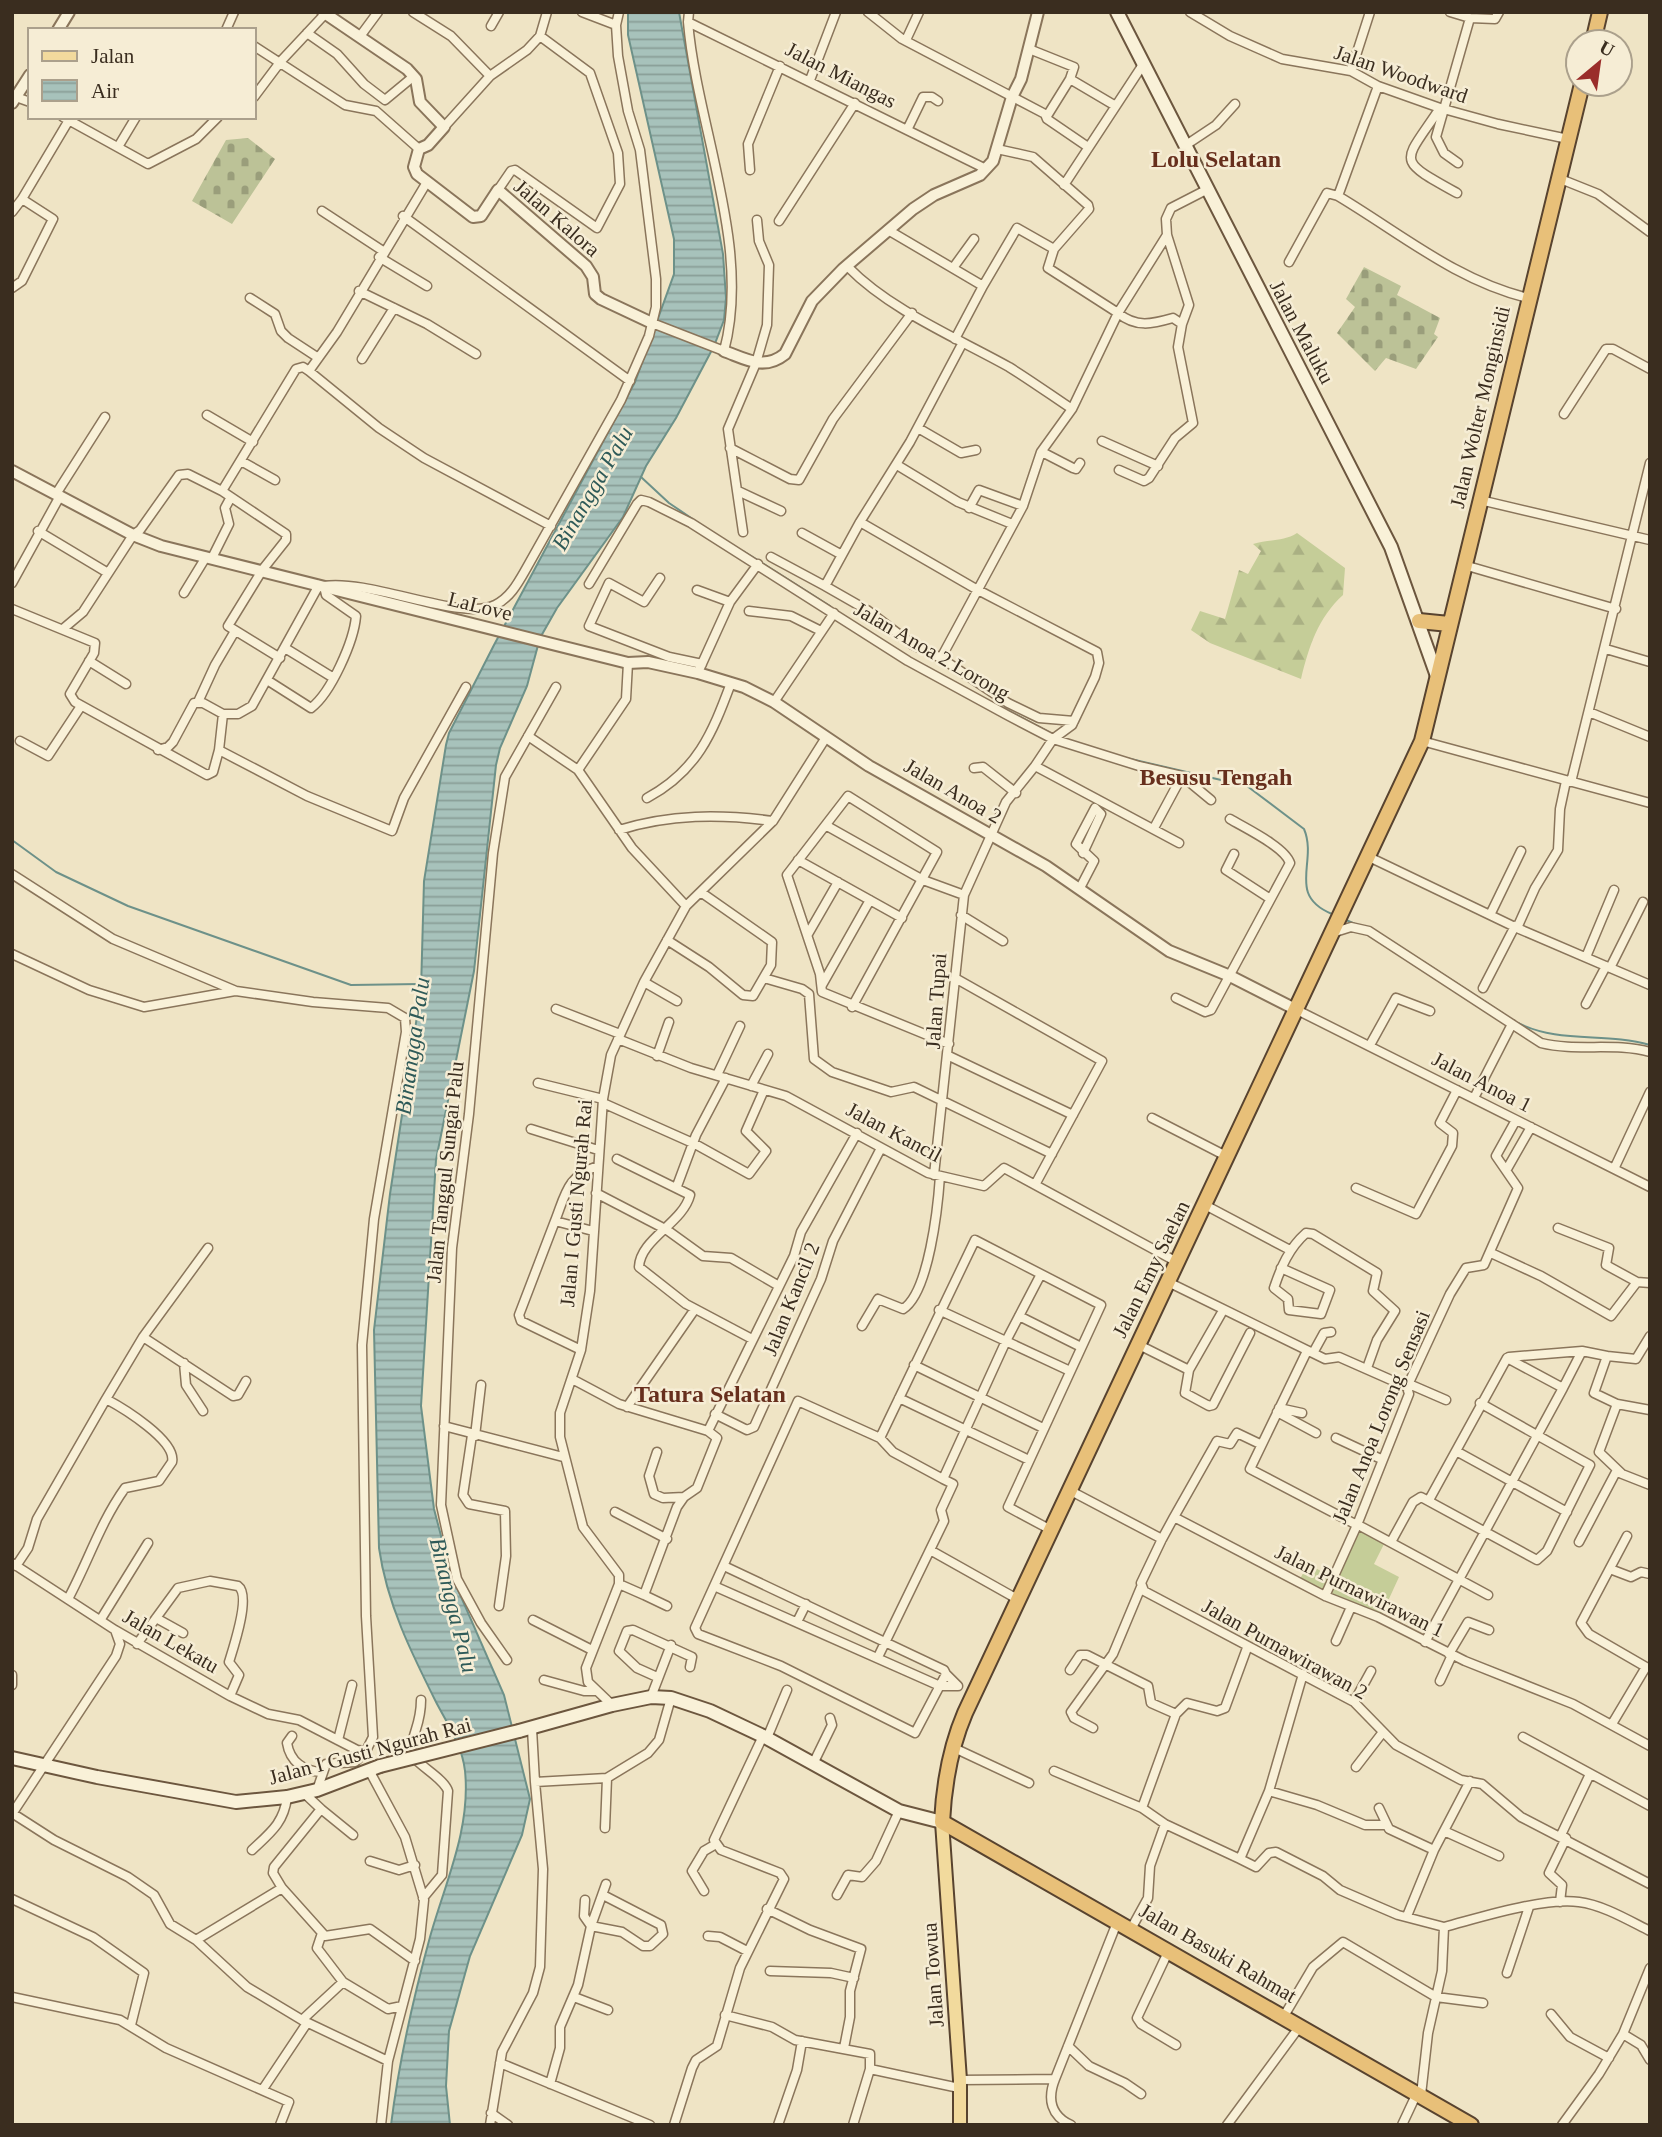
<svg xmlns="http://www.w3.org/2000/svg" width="1662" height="2137" font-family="Georgia,serif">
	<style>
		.green { fill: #c5cd98 }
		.forest { fill: url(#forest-firs) }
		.cemetery { fill: url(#cemetery-stones) }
		.water { fill: url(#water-rules); stroke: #6d9189; stroke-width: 2 }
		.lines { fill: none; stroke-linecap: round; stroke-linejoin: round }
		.stream { stroke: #6d9189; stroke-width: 2 }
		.minor-casing { stroke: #8a755b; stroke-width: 11 }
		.tertiary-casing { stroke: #8a755b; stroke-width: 14 }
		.secondary-casing { stroke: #6c563e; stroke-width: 16 }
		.primary-casing { stroke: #58432f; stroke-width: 16 }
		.trunk-casing { stroke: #58432f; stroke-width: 18 }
		.minor { stroke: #f9f1d8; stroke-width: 8 }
		.tertiary { stroke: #f9f1d8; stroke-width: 10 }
		.secondary { stroke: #f9f1d8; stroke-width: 12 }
		.primary { stroke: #f2da9d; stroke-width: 12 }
		.trunk { stroke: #e8c079; stroke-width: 14 }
		.secondary-bridge-casing { stroke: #6c563e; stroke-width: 16; stroke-linecap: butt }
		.secondary-bridge { stroke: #f9f1d8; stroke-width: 12 }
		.labels { text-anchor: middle; stroke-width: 5; stroke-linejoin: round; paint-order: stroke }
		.street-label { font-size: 21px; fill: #3a2d1f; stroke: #f6edd5 }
		.water-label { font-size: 23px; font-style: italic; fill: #2e5a58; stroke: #f6edd5 }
		.quarter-label { font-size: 24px; font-weight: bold; fill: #672f1d; stroke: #f6edd5 }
	</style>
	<defs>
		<pattern id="forest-firs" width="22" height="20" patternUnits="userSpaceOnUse" patternTransform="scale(1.75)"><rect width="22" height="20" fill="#c5cd98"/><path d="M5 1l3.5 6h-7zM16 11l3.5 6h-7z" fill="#aab083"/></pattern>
		<pattern id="cemetery-stones" width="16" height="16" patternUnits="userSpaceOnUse" patternTransform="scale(1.75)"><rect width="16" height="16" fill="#bcc297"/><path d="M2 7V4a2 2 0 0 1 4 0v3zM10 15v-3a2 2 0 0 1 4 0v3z" fill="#9a9e7b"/></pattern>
		<pattern id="water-rules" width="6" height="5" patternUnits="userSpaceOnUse" patternTransform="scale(1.75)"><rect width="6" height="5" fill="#a7c2bb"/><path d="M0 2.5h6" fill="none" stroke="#899e97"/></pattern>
	</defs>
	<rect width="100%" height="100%" fill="#efe4c5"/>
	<path class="green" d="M1358 1529 1385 1542 1374 1564 1399 1577 1382 1614 1328 1593Z
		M1308 1564 1330 1576 1322 1591 1300 1579Z"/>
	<path class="forest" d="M1297 533 1345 568 1343 595C1318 618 1309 646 1301 679L1210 643 1191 630 1200 611 1225 619 1239 570 1248 574 1261 551 1253 544C1268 539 1283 542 1297 533Z"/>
	<path class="cemetery" d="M248 138 275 159 232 224 192 201 226 140Z
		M1364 267 1401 286 1397 295 1440 318 1434 334 1438 337 1416 369 1386 358 1375 371 1337 333 1355 307 1346 299Z"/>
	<path class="water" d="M628 12H679L723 254 726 298 724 320 714 346 676 418 646 466 623 517 557 608 540 638 527 686 500 748 496 765 474 971 436 1160 421 1406 434 1509 451 1574 504 1695 530 1799 522 1835 470 1956 449 2031 446 2086 450 2125H391C399 2061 413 1999 430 1937 445 1883 471 1829 465 1771 462 1745 448 1725 436 1702 411 1652 387 1604 379 1548L374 1330 390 1194 421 990 424 881 446 745 449 733 494 645 635 382 674 274V239L628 35Z"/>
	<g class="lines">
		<path class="stream" d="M641 477 669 503 700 524
			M743 551 830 606
			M994 703 1054 735
			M1122 757 1247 786 1304 829C1318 862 1286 895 1332 914
			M12 840 56 872 128 906 351 985 420 984
			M1344 919 1355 924
			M1424 962 1504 1014
			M1518 1023C1560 1044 1605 1032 1650 1045"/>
		<defs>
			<path id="minor" d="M413 12 451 36 490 76
				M582 12 616 25
				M689 12 688 22 984 168
				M868 12 902 39 1045 114 1047 119 1088 147
				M1190 12 1230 36 1282 59 1351 71 1378 86 1440 108 1498 124 1568 139
				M1450 12 1470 18 1436 137 1444 153 1458 163
				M1470 18 1495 19 1499 12
				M491 26 499 12
				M226 30 234 12
				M307 33 337 54 364 84 385 100 414 76
				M361 35 378 12
				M540 36 547 12
				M906 40 919 12
				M254 46 345 105 376 111 419 149
				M1029 49 1074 67 1070 79 1114 105
				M1351 71 1370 12
				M810 80 836 12
				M1378 86 1338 196C1400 233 1457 281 1528 298
				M16 97 30 102
				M254 97 281 61 325 14
				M1440 108C1403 164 1394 158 1457 193
				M1047 116 1070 79
				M63 117 148 164 196 139 218 117
				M444 127 490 76 527 50 540 36 590 73 618 153 620 184 597 228 515 170 511 171 498 190
				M907 130 923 97H932L938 101
				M1186 145 1216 125 1235 104
				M118 147 136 117
				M750 170 748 144 780 66
				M1558 178 1598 194 1650 232
				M1064 185 1144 63
				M322 211 383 251
				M12 212 22 199
				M403 216 630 381
				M779 221 855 103
				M888 230 983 286 1017 228 1054 249 1089 209 1088 205 1033 157 997 149
				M1054 249 1048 268 1118 313 1167 235
				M379 257 427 286
				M1289 262 1327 193 1338 196
				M848 267C890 310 957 338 1009 367 1030 380 1051 395 1072 409
				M953 268 974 239
				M12 288 22 281 53 219 22 199 69 120
				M359 291 427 324 476 354
				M250 298 275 314 281 331 288 338 317 357
				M652 323 724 351C752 248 697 127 688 22
				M955 339 983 286
				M362 359 394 308
				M309 371 379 428 424 458 551 526
				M1564 414 1606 349H1613L1650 369
				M207 415 253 442
				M918 428 961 453 976 450
				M1102 441 1158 466
				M730 448 790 479 799 480 833 419 912 313
				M1042 452 1073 468 1076 469 1080 463
				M241 461 275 480
				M897 465 958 502 1012 524
				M1119 470 1144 481 1149 478 1175 438 1193 423 1178 347 1182 324
				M738 491 781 511
				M56 494 105 417
				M1480 500 1650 540
				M969 508 979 490 1023 506
				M860 522 976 589 1097 652 1099 663 1095 677 1072 725 1053 739 1035 766
				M38 531 108 573
				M743 532 728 429 756 363 767 325 769 265 759 241 757 220
				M802 533 842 555
				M771 557 825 586
				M212 558 229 524 225 508 231 497
				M1464 565 1616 609
				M660 578 644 602 609 583 589 626 669 657 702 664
				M12 583 60 496
				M589 584 637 504 641 500 649 502 691 523 908 661 1007 715 1053 739 1139 766 1182 776 1211 800
				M697 590 730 602
				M184 593 206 557
				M12 609 95 643 94 653 70 694 75 702 207 775 213 772 219 750 223 714H238L252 706 319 585
				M749 611 791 616 821 631
				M64 628 83 612 133 535 140 530 179 475 188 474 222 491
				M285 648 332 677
				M1606 649 1650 662
				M280 658 228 626 263 569 286 540V534L222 491 296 369 303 367 309 371 337 332 427 182
				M941 658 913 645 867 610 825 586 860 522 910 442 962 344
				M89 661 126 684
				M700 668 730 602 758 564
				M267 680 311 708C331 693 354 641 356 616L326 595 324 586C372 579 462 622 495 605 510 598 518 583 526 569L621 400 649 336 656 307V279L640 150 628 111 618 56 616 25 619 12
				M198 702 215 665 235 631
				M774 702 834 613
				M1589 712 1650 737
				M1074 721 1039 718 1008 703 941 658 1023 506 1041 452 1072 409 1118 313C1136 328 1152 324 1173 318L1182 324 1189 305 1167 235 1166 219 1171 208 1208 189
				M528 736 578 770 632 848 686 906
				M20 741 48 756 81 706
				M1422 741 1650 803
				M158 750 168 747 173 742 194 703H203L223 714
				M219 750 307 796 392 831 404 798 466 687
				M974 768 983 767 1016 793
				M578 770 626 699 628 663
				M1571 782 1650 463
				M647 798C697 771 712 734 731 683
				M827 826 923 880 964 895
				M1154 828 1182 776
				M619 830C670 814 720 814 773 821
				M1234 854 1226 870 1269 898
				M1369 857 1517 928 1650 985
				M798 860 902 918
				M12 874 113 939 236 991 313 1002 388 1008 405 1018 406 1032 374 1219 362 1345 366 1616 373 1737 366 1751 357 1750 299 1720 268 1714 230 1696 115 1630 12 1563
				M1080 888 1094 861 1076 844 1095 808 1101 814 1083 853
				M961 915 1003 941
				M1490 915 1521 851
				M1517 928 1535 888 1558 850 1560 809 1566 781
				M1332 933 1351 927 1369 931 1541 1043C1577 1052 1614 1042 1650 1052
				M808 934 838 882
				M667 940 709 967 743 995 753 996 771 965 772 942 702 893
				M12 954 89 990 144 1007 235 991
				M1586 957 1614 890
				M1610 968 1643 902
				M764 978 802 989 809 994 814 1059 832 1072 891 1092 914 1087 1052 1154
				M955 978 1102 1061 1036 1183
				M644 982 677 1001
				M822 985 870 900
				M1483 988 1515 926
				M1176 998 1205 1012 1211 1010 1290 863C1285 847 1245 828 1230 819
				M1586 1004 1606 966
				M852 1007 937 852 848 796 787 875 820 974 822 992 949 1044
				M556 1009 620 1034
				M1297 1010 1650 1187
				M618 1039 691 1068 786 1096 928 1173 984 1186 1004 1168 1177 1262
				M1370 1045 1396 998 1430 1011
				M657 1056 669 1022
				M949 1056 1073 1115
				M717 1075 740 1026
				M538 1083 603 1099
				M751 1086 768 1054
				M1474 1098 1512 1024
				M603 1103 695 1144 749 1174 766 1151 746 1131 764 1090
				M1152 1118 1228 1157
				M531 1129 598 1150
				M617 1159 690 1195C683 1223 640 1239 639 1267L686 1304 752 1339
				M1507 1169 1531 1127
				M1614 1169 1650 1092
				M934 1175 964 895 1006 802 1035 766 1179 843
				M677 1186 696 1135 726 1078
				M1356 1188 1416 1214 1452 1146 1453 1133 1440 1123 1457 1090
				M596 1193 667 1230 703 1256 731 1258 779 1286
				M1205 1205 1290 1250
				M555 1221C566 1193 567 1176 598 1166
				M1558 1228 1609 1248 1606 1265 1637 1282
				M1491 1253 1541 1276 1611 1316 1637 1282 1650 1283
				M1281 1268 1330 1290 1321 1314 1289 1310 1288 1299 1274 1288C1281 1267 1289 1248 1306 1233L1313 1234 1377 1273 1373 1291 1395 1311 1377 1340 1367 1368
				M1168 1282 1325 1359 1339 1357 1407 1387
				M939 1310 1070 1371
				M1221 1314 1189 1370 1185 1393 1209 1406 1213 1405 1250 1333
				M1019 1316 1081 1347
				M862 1326 878 1299 903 1309C929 1293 938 1206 940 1176
				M1650 1336 1636 1359 1607 1356 1594 1393 1617 1404 1650 1410
				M143 1337 233 1396 238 1395 246 1381
				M1137 1344 1189 1370
				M581 1350 521 1321 519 1315 555 1221 593 1231
				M1307 1351 1250 1469 1357 1525
				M1313 1353 1324 1333 1331 1332
				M1509 1357 1582 1351
				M184 1363 186 1385 203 1411
				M914 1365 1043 1428
				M572 1379 619 1404 708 1431 717 1438 697 1488 684 1497 677 1507 644 1595 619 1584
				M1409 1384 1446 1400
				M899 1398 1029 1460
				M106 1399 143 1337 208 1248
				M1617 1404 1599 1452 1622 1474 1650 1485
				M627 1407 695 1309
				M1279 1408 1302 1413
				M1277 1412 1316 1433
				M715 1414 747 1430 754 1427 821 1279 833 1241 881 1148
				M444 1426 563 1457
				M708 1431 794 1256 801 1232 857 1133
				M472 1435 463 1495 469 1504 505 1511 506 1556 499 1606
				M475 1436 481 1385
				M880 1438 975 1240 1101 1305 1008 1507 1051 1530
				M1336 1438 1381 1459
				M1456 1451 1567 1512
				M657 1452 649 1476 654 1494 663 1498 684 1497
				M1069 1490 1162 1539 1174 1517 1325 1596 1378 1617 1465 1661 1573 1704 1650 1746
				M1429 1500 1507 1358 1563 1388 1582 1351 1607 1356
				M615 1512 667 1539
				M1174 1517 1217 1441 1230 1444 1237 1433 1260 1444
				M1362 1527 1488 1595
				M1162 1539 1141 1583 1144 1591 1354 1702 1396 1745 1461 1780 1482 1784 1521 1817 1650 1884
				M1391 1542 1413 1502 1421 1497 1537 1560 1547 1551 1590 1465 1480 1403
				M1579 1542 1617 1470
				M930 1550 1019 1600
				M16 1566 28 1548 37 1519 106 1399C123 1408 177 1441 172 1462L159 1481 125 1488C100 1523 88 1562 68 1599
				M724 1566 944 1670 946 1674 915 1733 781 1666 698 1634 695 1628 798 1401 880 1438 893 1452 943 1479
				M1610 1569 1631 1577 1641 1572 1650 1574
				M714 1586 940 1686H958L946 1674
				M644 1595 667 1606
				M1325 1596 1357 1525 1409 1394 1407 1387 1450 1294 1466 1268 1484 1265 1518 1188 1496 1156 1516 1120
				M156 1618 183 1633
				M101 1619 148 1543
				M533 1620 592 1650
				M797 1622 806 1604
				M1336 1641 1351 1607
				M1425 1642 1563 1388
				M137 1644 178 1588 210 1581 238 1586C251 1595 234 1646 229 1662L239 1675 230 1696
				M1247 1648 1225 1708 1217 1711 1187 1703 1176 1714 1142 1808 1165 1824 1240 1859 1269 1791 1303 1674
				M1449 1654 1468 1622 1489 1630
				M878 1657 944 1521 941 1510 953 1484 943 1479 1006 1341 1041 1274
				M507 1660 481 1623 457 1579 441 1505 452 1248 469 1114 493 853 505 777 556 687
				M1070 1670 1080 1655H1087L1148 1686 1151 1703 1176 1714
				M12 1675V1685
				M657 1677 637 1668 619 1651 627 1631 633 1630 692 1657 690 1667
				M544 1680 584 1691H596
				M1440 1681 1452 1655
				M651 1697 671 1645
				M421 1700C421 1724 413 1731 411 1750 410 1762 443 1776 448 1791L442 1875 423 1898
				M1354 1702 1371 1671
				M612 1705 588 1682 586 1668 619 1584V1575L583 1527 560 1437V1413L581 1350 590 1291 603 1099 611 1055 644 982 686 906 773 821 825 739
				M1612 1724 1646 1667 1589 1634 1581 1623 1627 1536
				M1093 1728 1074 1718 1071 1712 1113 1654 1141 1587
				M532 1729 535 1782
				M292 1736 287 1743C290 1762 304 1771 321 1772
				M1523 1737 1650 1806
				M767 1738 787 1690
				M338 1740 352 1685
				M952 1747 1029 1783
				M813 1764 832 1725 830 1718
				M1356 1767 1383 1732
				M369 1770 405 1837 424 1900 420 1939 388 2061 381 2125
				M1054 1771 1142 1808
				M317 1790 326 1764 355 1762 366 1751
				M1269 1791 1317 1805 1365 1825H1385
				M1379 1808 1389 1829 1434 1850
				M321 1809 353 1835
				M12 1813 54 1840 128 1877 154 1895 170 1924 196 1940 247 1987 302 2020 388 2061
				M12 1814 116 1656 120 1644 115 1630
				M605 1828 607 1778
				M1444 1831 1499 1856
				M1561 1835 1590 1774
				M252 1850C270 1833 284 1823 287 1797
				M1240 1859 1256 1867 1269 1853 1276 1852 1323 1876 1340 1890 1370 1903 1398 1915 1444 1927 1442 1971 1428 2033 1421 2095
				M370 1861 399 1870 415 1865
				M282 1888 273 1873 274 1867 321 1809 304 1793
				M704 1891 692 1871 704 1851 716 1844
				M837 1895 848 1875 862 1877 876 1861 899 1811
				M12 1899 93 1937 144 1973 131 2025
				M585 1900 584 1916 591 1926
				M1560 1902 1562 1885 1549 1873 1566 1838
				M767 1909 810 1930 861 1949 850 1991V2017L844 2048
				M1407 1916 1434 1850 1470 1781
				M591 1926 606 1884
				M1444 1927C1479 1918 1544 1897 1579 1902 1603 1905 1628 1920 1650 1931
				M1131 1929 1148 1898 1150 1866 1165 1824
				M708 1936 720 1937 747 1951
				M196 1940 282 1888 325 1936 370 1929 415 1961
				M1169 1950 1137 2018 1141 2024 1176 2045
				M770 1971 831 1973 854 1978
				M1507 1973 1529 1907
				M343 1982 388 2009 402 2006
				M12 1997 120 2020 166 2048 289 2102 280 2125
				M574 1997 608 2010
				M1551 2014 1570 2037 1609 2058
				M725 2015 772 2027 795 2040 870 2054V2069L959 2088
				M1284 2016 1313 1967 1343 1942 1436 1997 1483 2003
				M302 2020 343 1982 317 1948 322 1933
				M1623 2034 1641 2045 1650 2060
				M1068 2046 1089 2066 1125 2083 1141 2094
				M500 2063 650 2125
				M1055 2079C1047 2099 1051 2116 1071 2125
				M960 2080 1055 2079 1118 1920
				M550 2084 560 2048V2027L578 1985 591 1926 622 1932 643 1946H650L663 1934 661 1925 603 1895
				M263 2089 307 2023
				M491 2113 508 2125
				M490 2125 502 2052 533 1993 540 1967 543 1869 535 1782 607 1778 648 1753 659 1740 671 1698
				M674 2125 692 2068 696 2060 717 2046 740 1968 784 1879 780 1873 721 1850 714 1840 763 1736
				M778 2125 797 2070 802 2041
				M853 2125 870 2069
				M1227 2125 1300 2026
				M1402 2125 1417 2093
				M1562 2125 1599 2074 1623 2034 1650 1968"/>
			<path id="tertiary" d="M323 12 407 69 416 79 420 102 444 127 428 145 419 149 414 167 417 174 473 217 481 216 498 190 586 266 593 277 595 294 601 299 652 323
				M58 30 69 12
				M12 103 30 75
				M724 351C746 359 764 371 785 354L812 301 843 269 913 209 934 195 980 175 993 161 1012 97 1021 79 1038 12
				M12 471 133 535 161 546 628 663 648 662 698 673 744 687 774 702 869 766 1046 866 1169 951 1230 976 1297 1010"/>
			<path id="secondary" d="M1117 12 1391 547 1437 676
				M519 1731 612 1705 651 1697 671 1698 710 1711 763 1736 899 1811 942 1822
				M12 1758 97 1777 236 1802 287 1797 317 1790 380 1766"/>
			<path id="primary" d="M942 1822 960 2080V2125"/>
			<path id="trunk" d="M1593 42 1600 12
				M1419 621 1449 624
				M1471 2125 942 1822C944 1783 950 1748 965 1713L1422 741 1582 84"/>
		</defs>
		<use href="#minor" class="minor-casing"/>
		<use href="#tertiary" class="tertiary-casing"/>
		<use href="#secondary" class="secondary-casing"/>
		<use href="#primary" class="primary-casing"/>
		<use href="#trunk" class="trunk-casing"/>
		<use href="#minor" class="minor"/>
		<use href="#tertiary" class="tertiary"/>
		<use href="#secondary" class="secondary"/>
		<use href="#primary" class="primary"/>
		<use href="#trunk" class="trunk"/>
		<defs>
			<path id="secondary-bridge" d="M380 1766 519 1731"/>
		</defs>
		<use href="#secondary-bridge" class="secondary-bridge-casing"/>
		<use href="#secondary-bridge" class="secondary-bridge"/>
	</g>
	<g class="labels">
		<g class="street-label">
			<text transform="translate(1401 74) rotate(19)" y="7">Jalan Woodward</text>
			<text transform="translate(841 75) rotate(27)" y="7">Jalan Miangas</text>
			<text transform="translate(557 218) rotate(41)" y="7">Jalan Kalora</text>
			<text transform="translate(1302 332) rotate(62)" y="7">Jalan Maluku</text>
			<text transform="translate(1480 407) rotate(-77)" y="7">Jalan Wolter Monginsidi</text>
			<text transform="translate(480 606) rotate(14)" y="7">LaLove</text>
			<text transform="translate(932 651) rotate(30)" y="7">Jalan Anoa 2 Lorong</text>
			<text transform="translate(953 791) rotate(30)" y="7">Jalan Anoa 2</text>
			<text transform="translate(936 1001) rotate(-86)" y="7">Jalan Tupai</text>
			<text transform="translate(1482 1082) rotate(27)" y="7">Jalan Anoa 1</text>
			<text transform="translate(894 1132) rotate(28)" y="7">Jalan Kancil</text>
			<text transform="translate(445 1172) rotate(-84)" y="7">Jalan Tanggul Sungai Palu</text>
			<text transform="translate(576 1203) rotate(-85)" y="7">Jalan I Gusti Ngurah Rai</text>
			<text transform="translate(1151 1269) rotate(-64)" y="7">Jalan Emy Saelan</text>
			<text transform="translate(791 1299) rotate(-68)" y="7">Jalan Kancil 2</text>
			<text transform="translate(1381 1417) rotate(-68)" y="7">Jalan Anoa Lorong Sensasi</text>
			<text transform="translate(1360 1591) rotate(26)" y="7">Jalan Purnawirawan 1</text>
			<text transform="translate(171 1641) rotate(30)" y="7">Jalan Lekatu</text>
			<text transform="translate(1285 1649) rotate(29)" y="7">Jalan Purnawirawan 2</text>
			<text transform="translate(370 1751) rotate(-15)" y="7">Jalan I Gusti Ngurah Rai</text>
			<text transform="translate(1218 1953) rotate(30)" y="7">Jalan Basuki Rahmat</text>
			<text transform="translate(933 1975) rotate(-94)" y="7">Jalan Towua</text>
		</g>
		<g class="water-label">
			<text transform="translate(592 488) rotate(-60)" y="8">Binangga Palu</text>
			<text transform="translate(412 1046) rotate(-82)" y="8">Binangga Palu</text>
			<text transform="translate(454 1605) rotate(76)" y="8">Binangga Palu</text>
		</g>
		<g class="quarter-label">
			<text x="1216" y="167">Lolu Selatan</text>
			<text x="1216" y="785">Besusu Tengah</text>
			<text x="710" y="1402">Tatura Selatan</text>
		</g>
	</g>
	<rect width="1662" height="2137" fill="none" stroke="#3a2d1f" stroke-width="28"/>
	<rect x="28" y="28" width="228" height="91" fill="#f6edd5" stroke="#aba08c" stroke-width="2"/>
	<rect x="42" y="51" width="35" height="10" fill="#f2da9d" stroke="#aba08c" stroke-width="2"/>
	<text x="91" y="63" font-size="21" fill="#3a2d1f">Jalan</text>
	<rect x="42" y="80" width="35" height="21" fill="url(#water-rules)" stroke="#aba08c" stroke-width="2"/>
	<text x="91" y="98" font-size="21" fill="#3a2d1f">Air</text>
	<g transform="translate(1599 63) rotate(29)"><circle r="33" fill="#f6edd5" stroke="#aba08c" stroke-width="2"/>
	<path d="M0-5L12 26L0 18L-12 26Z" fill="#9a2d2a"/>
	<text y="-10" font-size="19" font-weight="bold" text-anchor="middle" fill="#3a2d1f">U</text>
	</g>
</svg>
